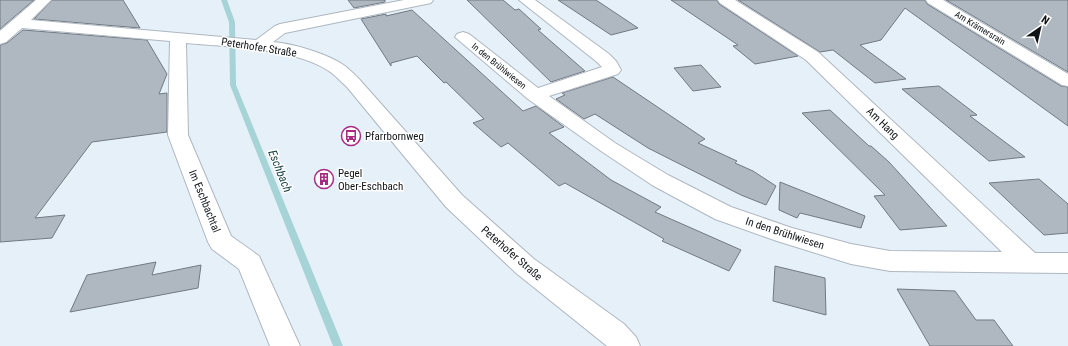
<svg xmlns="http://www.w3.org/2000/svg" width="1068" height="346" font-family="'Roboto Condensed',sans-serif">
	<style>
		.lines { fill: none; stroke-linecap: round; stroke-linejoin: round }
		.stream { fill: #a6d3d6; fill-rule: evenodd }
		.building { fill: #afb8c1; stroke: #717982 }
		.minor-casing { stroke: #aeb7c0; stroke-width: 2 }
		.minor { fill: #fff; fill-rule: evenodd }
		.labels { text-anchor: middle; stroke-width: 3; stroke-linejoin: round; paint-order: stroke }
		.far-street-label { font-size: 9px; fill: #111417; stroke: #fff }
		.street-label { font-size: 11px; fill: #111417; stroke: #fff }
		.poi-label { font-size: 11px; fill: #111417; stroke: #fff; text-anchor: start }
		.water-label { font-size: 12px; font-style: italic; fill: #113b3e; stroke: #fff }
	</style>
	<rect width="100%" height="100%" fill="#e6f0f9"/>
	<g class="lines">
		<path class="stream" d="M221 0H227L235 22 236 85 343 346H333L230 85 229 22Z"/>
	</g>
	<path class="building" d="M0 0H34L0 29Z
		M52 0H123L140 28 34 19Z
		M348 0H385V2L354 8Z
		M467 0H503L515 10 519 9 541 29 538 30 585 71 551 82Z
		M558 0H596L638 28 611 35Z
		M671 0H717L719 4 798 56 755 64 733 46 738 45Z
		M738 0H925L927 4 1061 86 1068 87V126L905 8 881 40 860 45 906 79 875 83 833 50 820 52Z
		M946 0H1068V72Z
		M412 10 523 111 536 106 564 127 549 133 611 180 661 207 655 212 741 250 729 271 662 241 664 239 565 183 559 186 508 143 501 147 473 123 484 119 446 82 444 83 417 56 391 63V66L361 19 386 14V16Z
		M23 30 147 40 167 74 159 94 167 93V132L92 142 35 218 65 215 52 238 0 242V45L7 43Z
		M701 65 721 87 693 91 674 68Z
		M613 77 705 139 698 143 737 161 735 163 753 171 776 186 766 205 741 195 648 148 595 114 584 119 556 99 565 95 562 93Z
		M939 86 977 115 970 116 1025 157 989 161 902 89Z
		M830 110 869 146H871L889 162 947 226 900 230 874 196 885 195 802 113Z
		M1039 179 1068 204V233L1044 235 989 183Z
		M780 182 865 216 861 228 800 213 797 218 779 210Z
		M156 262 152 275 201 265 198 288 70 312 87 275Z
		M775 266 825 278 826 315 773 301Z
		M897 289 955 291 976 320H994L1013 346H930Z"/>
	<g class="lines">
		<defs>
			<path id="minor" d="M36 0H51L31 20 256 40 275 26 280 24 404 0H433L431 3 426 4 285 33 273 42C295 44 328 54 345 66 350 70 355 75 359 79L462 195 534 259 624 324 636 337 640 346H607L516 273 446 207 347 87C342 83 338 78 333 74 300 48 228 47 186 43L188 135 231 236 259 256 300 346H270L239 269 212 249 208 242 168 135 170 41 22 28 6 42 0 44V31Z
				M519 0H535L609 54 616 61 621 70 618 74 549 96 615 143 668 175 731 207 792 228 851 244 890 251 1002 252 806 60 720 3 718 0H735L818 52 1035 253H1068V273L890 271 851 264 777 241 715 219 652 185 601 151 528 99 455 37 457 34 463 32 469 34 538 88 602 67 597 62Z
				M926 0H943L1068 74V86L1062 85 928 3Z"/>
		</defs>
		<use href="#minor" class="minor-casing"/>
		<use href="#minor" class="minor"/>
	</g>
	<defs>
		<symbol id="bus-ring" viewBox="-11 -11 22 22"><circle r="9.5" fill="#fff" stroke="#a62c81" stroke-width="1.5"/><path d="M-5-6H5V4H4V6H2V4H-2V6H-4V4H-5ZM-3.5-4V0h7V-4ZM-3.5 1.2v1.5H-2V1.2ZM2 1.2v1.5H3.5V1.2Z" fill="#a62c81"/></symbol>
		<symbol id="building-ring" viewBox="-11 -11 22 22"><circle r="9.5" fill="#fff" stroke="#a62c81" stroke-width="1.5"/><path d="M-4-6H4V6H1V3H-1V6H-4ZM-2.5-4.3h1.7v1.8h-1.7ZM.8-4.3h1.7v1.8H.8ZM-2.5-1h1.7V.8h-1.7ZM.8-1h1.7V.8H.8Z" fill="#a62c81"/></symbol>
	</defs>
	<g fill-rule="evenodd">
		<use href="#bus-ring" x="340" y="125" width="22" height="22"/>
		<use href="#building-ring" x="313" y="168" width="22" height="22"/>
	</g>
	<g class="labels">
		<g class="far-street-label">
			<text transform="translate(980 28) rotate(31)" y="3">Am Krämersrain</text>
			<text transform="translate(499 66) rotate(39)" y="3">In den Brühlwiesen</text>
		</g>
		<g class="street-label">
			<text transform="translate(259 47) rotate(9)" y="4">Peterhofer Straße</text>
			<text transform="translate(883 123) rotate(44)" y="4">Am Hang</text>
			<text transform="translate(205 201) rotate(68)" y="4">Im Eschbachtal</text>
			<text transform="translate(785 233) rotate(18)" y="4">In den Brühlwiesen</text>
			<text transform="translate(512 253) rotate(41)" y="4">Peterhofer Straße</text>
		</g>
		<g class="poi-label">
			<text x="365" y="140">Pfarrbornweg</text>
			<text x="338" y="177">Pegel<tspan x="338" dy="13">Ober-Eschbach</tspan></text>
		</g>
		<g class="water-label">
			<text transform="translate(280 171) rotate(68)" y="4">Eschbach</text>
		</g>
	</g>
	<g transform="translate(1040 28) rotate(34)" stroke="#ffffff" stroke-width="3" paint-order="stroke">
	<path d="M0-3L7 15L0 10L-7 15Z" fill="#111417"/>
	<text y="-6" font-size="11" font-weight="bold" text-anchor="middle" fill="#111417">N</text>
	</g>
</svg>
